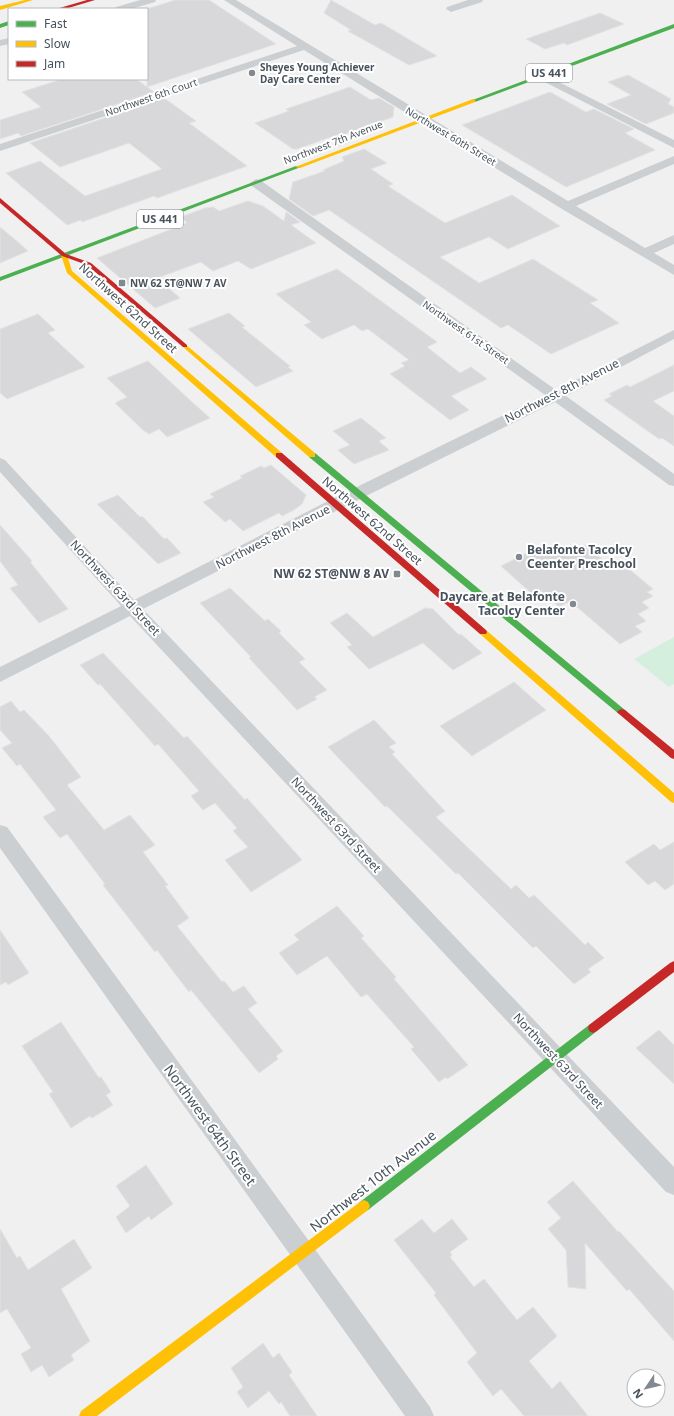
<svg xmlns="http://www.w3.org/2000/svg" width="674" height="1416" font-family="'Noto Sans',sans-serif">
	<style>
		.green { fill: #d5efdf }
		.building { fill: #d8d8da; stroke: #e2e2e3 }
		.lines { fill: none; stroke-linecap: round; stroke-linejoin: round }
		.street { fill: #cccfd1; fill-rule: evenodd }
		.fast { fill: #4caf50; fill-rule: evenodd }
		.slow { fill: #ffc107; fill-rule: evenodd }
		.jam { fill: #c62828; fill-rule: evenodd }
		.poi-dot { fill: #828990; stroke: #fff; stroke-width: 1.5 }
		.labels { text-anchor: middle; stroke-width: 4; stroke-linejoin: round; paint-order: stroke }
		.far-poi-label { font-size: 10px; font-weight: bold; fill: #47525c; stroke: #fff; text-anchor: start }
		.far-street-label { font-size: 10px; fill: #47525c; stroke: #fff }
		.shield { fill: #fff; stroke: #7e868d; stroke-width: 1 }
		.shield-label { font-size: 11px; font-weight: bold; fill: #47525c }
		.street-label { font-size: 12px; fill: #47525c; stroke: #fff }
		.poi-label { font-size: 12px; font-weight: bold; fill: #47525c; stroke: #fff; text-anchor: end }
		.near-street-label { font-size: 14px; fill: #47525c; stroke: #fff }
	</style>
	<rect width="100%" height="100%" fill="#f1f0f0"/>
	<path class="green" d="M674 637V684L669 687 634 659Z"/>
	<path class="building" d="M175 0H209L276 44 147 87 154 92 21 136 18 133 0 139V120L41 107 22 92 62 79H136L147 87V9Z
		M331 0 375 25 381 23 437 56 409 65 348 31 351 30 324 13Z
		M600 13 624 24 567 45 564 43 545 49 526 39Z
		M628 75 671 99 668 104 674 107V113L646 124 607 104 631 95 608 82Z
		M350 87 371 100 379 98 394 107 393 117 343 135 351 141 338 146 334 136 297 149H293L255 123 289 111 286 109Z
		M550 92 586 112 594 109 634 129 625 133 655 150 566 187 462 125Z
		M164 98 196 121 189 123 247 166 157 198 154 196 82 222 81 220 67 225 6 173 40 161 85 196 162 169 129 143 60 167 30 143Z
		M364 149 387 163 371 169 393 184 388 186 445 223 512 195 560 226 508 249 489 237 440 257 479 283 533 259 598 300 590 303 619 323 551 354 508 325 501 328 329 210 313 216 289 199 293 182 325 171 323 170 344 161 342 157Z
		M248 201 263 206 284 221 286 212 300 222 291 225 316 243 251 269 238 261 213 271 201 262 157 278 180 298 155 308 97 258 187 223 181 217 205 208 213 207 219 211Z
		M0 227 18 242 28 251 0 263Z
		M337 269 437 342 427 347 460 373 471 367 487 379 451 396 469 410 450 420 390 374 405 366 401 363 409 360 368 329 362 331 354 325 322 339 304 325 311 322 276 294Z
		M229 313 245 326 242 327 290 366 288 367 293 371 256 387 188 329Z
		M38 314 55 330 48 333 85 367 7 399 0 393V329Z
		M148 361 192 402 210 418 167 437 159 429 149 434 143 430 115 403 127 397 107 378Z
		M674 365V391L653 401 674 416V446L662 438 659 439 604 400 612 396 609 394 627 385 630 387Z
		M361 418 386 438 379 441 389 450 354 464 338 450 350 445 333 431Z
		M271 465 306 495 302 504 294 510 282 516 279 513 243 531 230 519 225 522 203 502 214 497 210 494 242 478 240 476 261 466 264 468Z
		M118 495 140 517 142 516 164 539 167 538 181 553 158 564 97 504Z
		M0 525 32 561 30 562 68 609 39 623 10 588 18 585 0 561Z
		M544 544 554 552 565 546 573 552 585 545 614 569 623 564 653 589 647 592 653 596 642 602 649 608 638 614 646 621 635 626 642 632 620 644 570 601 559 607 539 589 531 593 501 566Z
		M230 588 265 621 268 619 281 631 279 633 305 659 299 662 327 690 314 697 317 699 297 710 249 658 251 657 200 603Z
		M425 608 433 609 459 635 461 634 482 653 453 670 423 643 369 669 347 647 352 645 330 623 347 613 373 637Z
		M103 653 184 738 187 736 245 800 247 798 302 860 251 892 225 860 248 847 233 831 237 828 215 803 203 810 191 796 199 791 158 744 155 746 100 684 98 685 80 665Z
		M514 682 546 710 472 756 440 726Z
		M11 701 20 712 24 710 49 736 81 777 67 785 104 830 130 815 155 845 143 852 168 885 165 886 189 918 177 926 222 982 224 981 233 992 244 986 257 1003 248 1009 283 1051 276 1056 278 1059 259 1073 191 990 189 992 157 950 155 952 103 885 105 884 67 834 60 838 43 817 56 810 20 764 17 766 2 748 12 743 0 730V707Z
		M374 720 396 743 389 747 395 752 392 754 445 811 436 817 511 889 516 885 529 898 534 895 585 945 588 942 604 958 588 969 591 972 574 984 536 946 533 948 458 873 456 874 387 806 385 807 328 747Z
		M674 842V884L665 890 655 881 648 885 625 862 654 844 660 850Z
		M337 906 364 936 361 938 396 977 394 979 468 1065 447 1079 446 1077 439 1082 411 1049 414 1047 367 994 361 997 327 956 297 975 279 953 299 940 294 935Z
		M0 930 29 973 8 985 6 982 0 985Z
		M61 1022 99 1078 101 1077 111 1092 106 1095 113 1105 92 1118 90 1116 71 1128 49 1094 53 1092 22 1046Z
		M659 1030 674 1045V1084L636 1048Z
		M146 1165 173 1204 151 1220 149 1216 126 1233 116 1217 130 1206 116 1186Z
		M573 1181 618 1232 619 1231 674 1291V1341L629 1289 627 1291 585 1243 586 1289 568 1287 566 1250 548 1229 561 1218 547 1202Z
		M422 1219 434 1233 452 1219 468 1239 450 1252 452 1255 450 1257 474 1287 484 1279 517 1320 533 1307 557 1336 529 1361 552 1389 560 1381 588 1416H524L501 1389 493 1396 467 1362 477 1353 434 1295 436 1293 394 1240Z
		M0 1229 17 1258 20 1256 28 1270 74 1239 92 1268 61 1289 90 1341 71 1355 74 1360 49 1377 42 1365 31 1372 21 1354 31 1348 7 1309 0 1313Z
		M263 1343 273 1358 279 1353 292 1372 289 1375 317 1416H290L281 1402 279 1404 269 1391 248 1408 237 1392 243 1387 231 1368Z"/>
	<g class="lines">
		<path class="street" d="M140 0H156L155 2 131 9H115L116 7Z
			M224 0H236L568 201 674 156V164L576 206 645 248 674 235V244L654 253 674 265V275L562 209 304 50 0 151V144L297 46Z
			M468 0H483L482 2 451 12 446 9 447 7Z
			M9 38V44L0 46V40Z
			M541 73 674 140V148L537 78 536 76Z
			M256 179 260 180 556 390 674 330V339L566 396 674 474V486L669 485 555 402 340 509 143 609 674 1167V1195L666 1192 130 616 0 682V667L121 606 0 472V458L5 460 134 600 328 501 545 395 252 186 250 183Z
			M0 825 7 827 430 1407 434 1416H405L0 848Z"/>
		<path class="fast" d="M9 21V25L0 28V24Z
			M674 24V28L475 102 470 101Z
			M296 166 301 167 0 281V277Z
			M309 453H315L625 710 627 712 625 714H619L309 457Z
			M593 1023 597 1025 598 1028 597 1031 368 1210 364 1212 360 1210 358 1206 360 1202 589 1025Z"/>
		<path class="slow" d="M25 0H33L0 10V6Z
			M473 99 476 101 475 102 300 168 295 167Z
			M64 253 67 255 72 271 282 453V457H276L67 273 61 255Z
			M185 344 315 453V457H309L183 347V345Z
			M483 629 486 630 674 793V803L671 802 480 634 479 632 480 630Z
			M364 1200 368 1202 370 1206 368 1210 97 1416H79L81 1411 360 1202Z"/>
		<path class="jam" d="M87 0H95L65 9H56Z
			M0 198 66 254 91 263 187 345V347H183L87 265 62 256 0 203Z
			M276 453H282L486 630 487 632 486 634H480L276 457Z
			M622 709 625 710 674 750V759L671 758 619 714 617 712 619 710Z
			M674 961V972L597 1031 593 1033 589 1031 588 1028 589 1025 670 963Z"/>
	</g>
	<g class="poi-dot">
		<circle cx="252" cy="73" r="4"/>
		<rect x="118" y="279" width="8" height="8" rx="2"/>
		<circle cx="519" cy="557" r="4"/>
		<rect x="393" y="570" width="8" height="8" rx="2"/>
		<circle cx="573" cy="604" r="4"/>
	</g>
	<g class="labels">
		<g class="far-poi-label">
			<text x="260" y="71">Sheyes Young Achiever<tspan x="260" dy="12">Day Care Center</tspan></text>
			<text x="130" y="287">NW 62 ST@NW 7 AV</text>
		</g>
		<g class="far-street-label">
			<text transform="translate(151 97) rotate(-19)" y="4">Northwest 6th Court</text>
			<text transform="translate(451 136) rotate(31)" y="4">Northwest 60th Street</text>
			<text transform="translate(333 142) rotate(-21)" y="4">Northwest 7th Avenue</text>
			<text transform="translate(466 332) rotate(35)" y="4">Northwest 61st Street</text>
		</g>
		<g class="shield">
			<rect x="526" y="64" width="46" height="18" rx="3"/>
			<rect x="137" y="210" width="46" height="18" rx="3"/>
		</g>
		<g class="shield-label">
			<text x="549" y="77">US 441</text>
			<text x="160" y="223">US 441</text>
		</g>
		<g class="street-label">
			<text transform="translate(128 308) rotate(42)" y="4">Northwest 62nd Street</text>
			<text transform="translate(562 391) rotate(-27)" y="4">Northwest 8th Avenue</text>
			<text transform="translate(372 521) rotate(41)" y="4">Northwest 62nd Street</text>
			<text transform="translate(273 537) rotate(-27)" y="4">Northwest 8th Avenue</text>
			<text transform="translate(115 588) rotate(47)" y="4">Northwest 63rd Street</text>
			<text transform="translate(336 825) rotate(47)" y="4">Northwest 63rd Street</text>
			<text transform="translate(558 1061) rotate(47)" y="4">Northwest 63rd Street</text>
		</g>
		<g class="poi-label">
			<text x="527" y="554" text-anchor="start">Belafonte Tacolcy<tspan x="527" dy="14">Ceenter Preschool</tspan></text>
			<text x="389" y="578">NW 62 ST@NW 8 AV</text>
			<text x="565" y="601">Daycare at Belafonte<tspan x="565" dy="14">Tacolcy Center</tspan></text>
		</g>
		<g class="near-street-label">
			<text transform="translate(210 1125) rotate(54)" y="5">Northwest 64th Street</text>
			<text transform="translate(373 1181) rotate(-38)" y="5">Northwest 10th Avenue</text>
		</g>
	</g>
	<rect x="8" y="8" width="140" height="72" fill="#ffffff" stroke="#b5babe"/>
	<rect x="16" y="21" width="20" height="6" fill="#4caf50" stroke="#b5babe"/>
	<text x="44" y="28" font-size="12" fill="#47525c">Fast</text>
	<rect x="16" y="41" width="20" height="6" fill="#ffc107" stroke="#b5babe"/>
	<text x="44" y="48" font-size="12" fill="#47525c">Slow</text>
	<rect x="16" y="61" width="20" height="6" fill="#c62828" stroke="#b5babe"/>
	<text x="44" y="68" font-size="12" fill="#47525c">Jam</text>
	<g transform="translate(646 1388) rotate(235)"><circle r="19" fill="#ffffff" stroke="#b5babe"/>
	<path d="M0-3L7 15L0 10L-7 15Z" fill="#828990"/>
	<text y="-6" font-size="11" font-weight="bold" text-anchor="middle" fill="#47525c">N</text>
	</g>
</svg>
